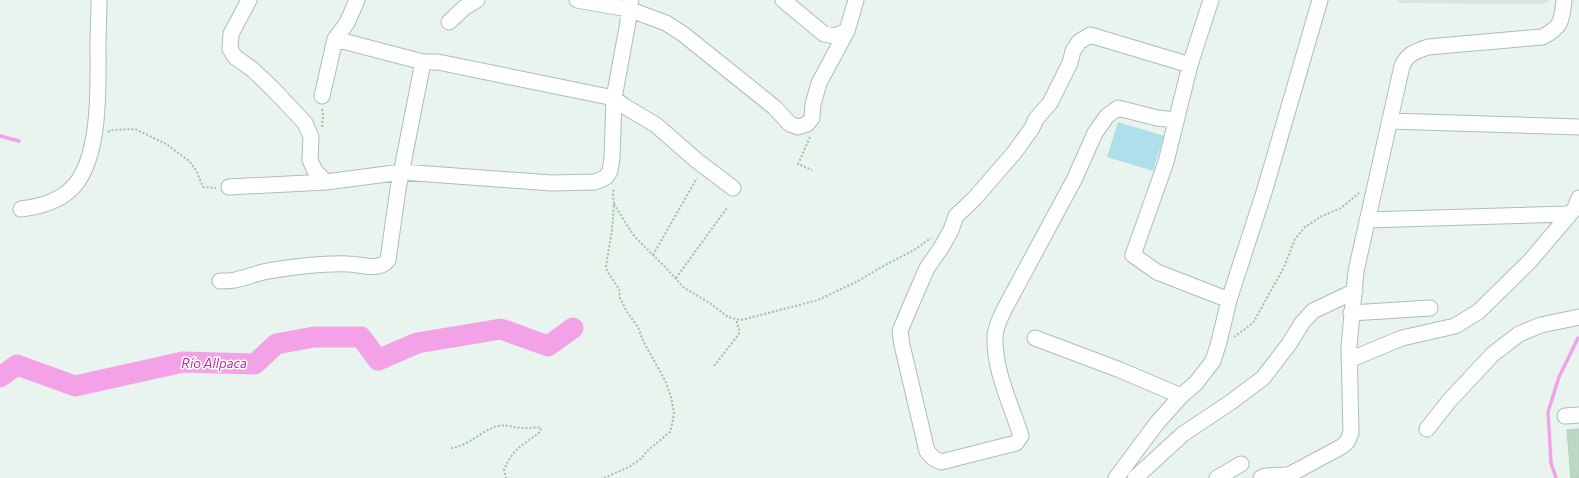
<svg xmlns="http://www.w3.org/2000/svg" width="1579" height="478" font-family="Commissioner,sans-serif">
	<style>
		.industrial { fill: #d9e4dc }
		.green { fill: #afdfea }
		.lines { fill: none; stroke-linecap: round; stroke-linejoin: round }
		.stream { stroke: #f3a2e7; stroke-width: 3.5 }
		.river { stroke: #f3a2e7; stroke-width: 21 }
		.building { fill: #bdd7c6; stroke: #afd2bc }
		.minor-casing { stroke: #aac0b2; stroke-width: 17 }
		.path { stroke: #9ac3aa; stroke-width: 2; stroke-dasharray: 2 2; stroke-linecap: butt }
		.minor { stroke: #fff; stroke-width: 15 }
		.labels { text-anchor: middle; stroke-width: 3; stroke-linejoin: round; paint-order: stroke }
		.water-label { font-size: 13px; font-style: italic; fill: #b92aa1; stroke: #fff }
	</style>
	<rect width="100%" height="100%" fill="#e8f4ed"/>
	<path class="industrial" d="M1397 0H1549L1544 4 1400 3Z"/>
	<path class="green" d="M1118 122 1164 136 1153 171 1107 157Z"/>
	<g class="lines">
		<path class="stream" d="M0 136 19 141
			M1556 478 1551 463 1548 412 1559 377 1578 338"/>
		<path class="river" d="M0 377 17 365 75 386 183 362 255 364 276 344 314 337H361L378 360 417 343 501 329 548 346 573 328"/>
	</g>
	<path class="building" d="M1579 429V478H1571L1567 430Z"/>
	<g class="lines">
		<defs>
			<path id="minor" d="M249 0 231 34 230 49 235 57 252 69 273 89 305 123 311 137 310 160 315 171 326 182
				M577 0 628 9 666 23 683 34 774 107 790 124 798 127 807 124 812 118 813 104 819 83 847 31 856 0
				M783 0 824 34 835 36 847 31
				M1211 0 1190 65 1166 162 1133 255 1157 272 1229 300
				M449 22 465 7 477 0
				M335 39 423 62H438L614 98 624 106 656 125 696 160 733 188
				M322 96 335 39 347 23 357 0
				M1176 120 1157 118 1118 108 1107 116 1095 133 1074 180 1005 308C1001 317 995 327 995 337 994 371 1011 404 1021 436L1016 443 941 462 933 458 927 451 902 345 900 331 907 314 927 268 941 248 951 230 956 216 974 199 1014 153 1032 128 1036 119 1050 103 1070 63 1073 51 1079 42 1090 35 1190 65
				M1389 121 1579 127
				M229 187 326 182 402 172 551 183 595 182 602 179 606 177 610 171 612 158 614 98 628 22V9L631 0
				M21 209C38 207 56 202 69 191 102 163 98 85 98 46 98 30 99 15 99 0
				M1367 220 1569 214
				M220 281C225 281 230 281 235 280 246 278 256 273 268 271 293 267 323 263 348 264 361 264 379 272 388 260L398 189 423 62
				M1351 313 1430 308
				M1035 338 1120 370 1181 396
				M1349 360 1402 338 1455 326 1478 312 1530 261 1575 208 1579 198
				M1565 416 1579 415
				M1427 429 1449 401 1493 354 1519 334 1541 325 1579 317
				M1116 478 1157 423 1181 396 1196 383 1213 361 1219 342 1229 300 1265 189 1320 0
				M1135 478 1183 434 1231 402 1263 378 1289 344 1302 323 1313 311 1355 291
				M1217 478 1241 464
				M1261 478 1266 476 1287 475
				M1283 478 1341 447 1347 442 1351 433 1349 346 1356 271 1402 66C1407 54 1416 51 1428 47L1542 37C1561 28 1562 21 1564 0"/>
		</defs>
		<use href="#minor" class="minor-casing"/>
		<path class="path" d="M322 109 323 115 322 128
			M108 132 111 130 135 129 166 144 189 161 196 170 203 187 216 188
			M810 137 798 164 812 170
			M614 204 628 227 635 237 667 269 683 287 711 304 728 317 741 320 818 300 856 282 887 264 914 250 931 238
			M653 255 697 178
			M676 278 727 208
			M1234 337 1253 323 1284 267 1295 239 1305 227 1322 216 1341 208 1359 193
			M714 366 739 334V330L736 319
			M451 448C469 446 480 431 498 426 507 424 514 428 523 428 529 429 534 426 541 428L540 432C522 446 513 448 504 470L506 478
			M604 478 629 467 642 458 647 451 670 432 673 420 674 412 671 397 665 380 643 341 638 327 627 312 620 298 619 289 607 271 606 266 612 230 614 204 613 194 614 188"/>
		<use href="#minor" class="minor"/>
	</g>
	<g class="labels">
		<g class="water-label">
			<text x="214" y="368">Río Allpaca</text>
		</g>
	</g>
</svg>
